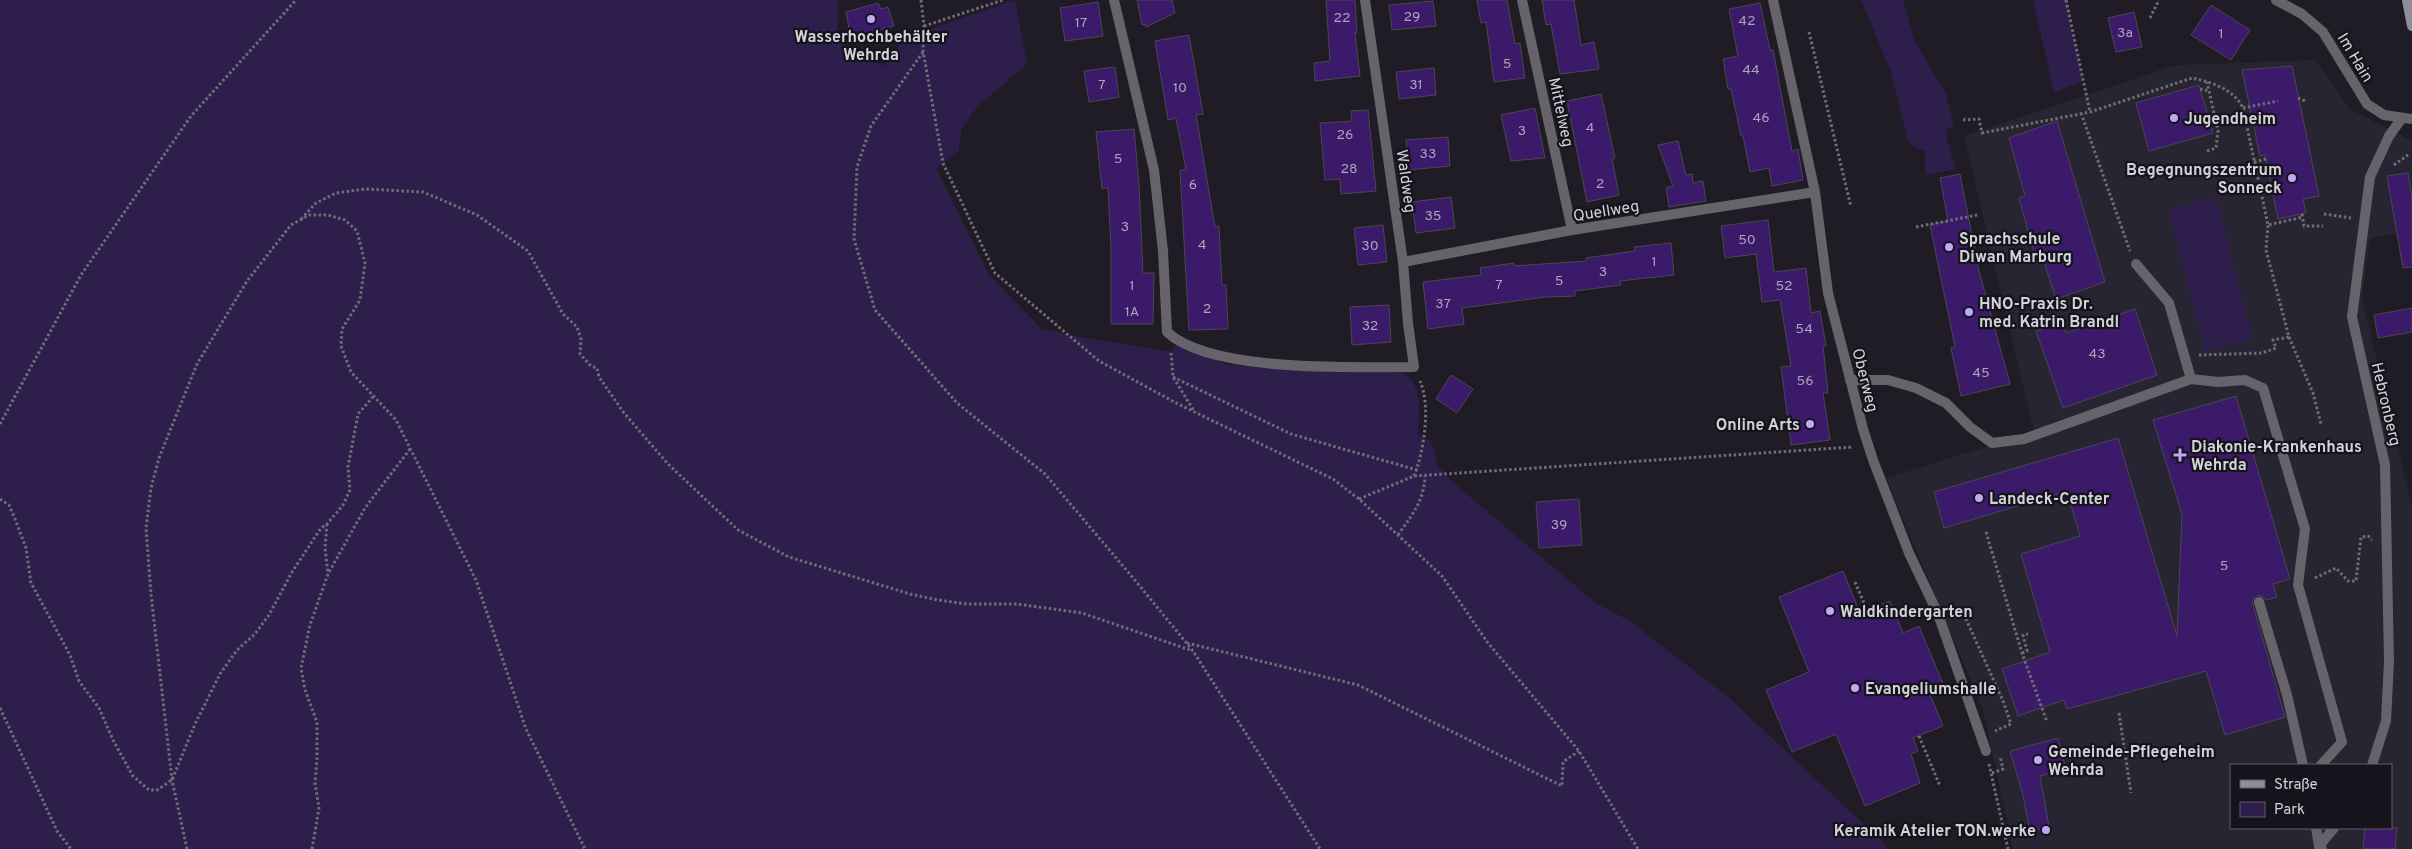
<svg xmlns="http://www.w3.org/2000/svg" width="2412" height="849" font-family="Overpass,sans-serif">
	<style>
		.built { fill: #282533; fill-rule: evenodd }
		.green { fill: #2e1e4b }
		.building { fill: #3b1a69; stroke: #4a4752 }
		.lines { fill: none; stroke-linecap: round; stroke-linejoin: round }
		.path { stroke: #6f6d76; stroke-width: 3; stroke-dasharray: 2.5 2.5; stroke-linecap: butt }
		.lane { stroke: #66646a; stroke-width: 10 }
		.street { stroke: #66646a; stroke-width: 10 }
		.secondary { stroke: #8f8d96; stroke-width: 10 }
		.poi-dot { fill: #bfa9f4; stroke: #15131c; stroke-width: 2 }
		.labels { text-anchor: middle; stroke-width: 4.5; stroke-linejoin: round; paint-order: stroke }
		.number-label { font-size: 14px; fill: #ada4bd }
		.poi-label { font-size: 16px; font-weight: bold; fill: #d3d2d9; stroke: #15131c; text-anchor: start }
		.street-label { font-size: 16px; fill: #d3d2d9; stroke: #15131c }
	</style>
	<rect width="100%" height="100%" fill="#1f1c26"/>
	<path class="built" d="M2315 60 2350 109 2412 141V231L2370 238 2362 299 2412 507V849H2013L1983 710 1886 478 2034 432 1964 136 2175 65ZM2231 765H2391V828H2231Z"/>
	<path class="green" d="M0 0H840L838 2 837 40 883 66 915 26 922 32 1015 0 1027 64 977 107 962 129 958 152 936 168 989 275 1041 328 1085 338 1172 352 1176 345 1228 365 1324 372 1402 373C1424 382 1419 415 1418 435L1431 441 1438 466 1456 485 1597 604 1628 620 1726 695 1885 844 1886 849H0Z
		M1861 0H1903L1915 41 1946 94 1954 125 1945 130 1955 169 1925 175V151L1912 146 1908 140 1890 69Z
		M2033 0H2066L2083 81 2054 93Z
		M2216 197 2253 339 2205 351 2168 209Z"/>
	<path class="building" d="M1137 0H1172L1175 13 1146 27 1145 24 1142 25Z
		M1326 0H1355L1357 33H1355L1360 76 1315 81 1314 63 1330 61Z
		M1477 0H1507L1515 44 1520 43 1525 78 1494 82 1486 22 1481 23Z
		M1542 0H1574L1581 45 1594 42 1599 69 1560 74 1551 24 1546 25Z
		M1433 1 1436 26 1392 30 1389 5Z
		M1098 2 1103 36 1065 41 1060 8Z
		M878 3 881 9 888 7 894 26 851 38 846 12Z
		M1760 3 1770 50H1773L1792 151 1798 149 1803 180 1772 186 1769 168 1750 172 1743 136H1741L1731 89H1728L1723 59 1738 56 1729 9Z
		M2211 5 2250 30 2231 60 2191 35Z
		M2134 12 2142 47 2116 52 2108 18Z
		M1189 35 1203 114 1196 115 1215 227 1219 226 1222 285H1226L1228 329 1189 330 1180 170H1186L1176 118 1168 120 1155 41Z
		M2292 66 2319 196 2303 199 2306 213 2278 219 2265 155 2260 156 2242 70Z
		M1115 67 1119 97 1089 102 1084 71Z
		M1434 68 1436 95 1399 99 1396 72Z
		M2199 85 2213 133 2149 151 2136 103Z
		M1601 94 1615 158 1612 159 1619 195 1587 202 1567 101Z
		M1535 108 1545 158 1511 161 1501 115Z
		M1368 110 1376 191 1341 194 1340 179 1325 180 1320 123 1352 121 1351 111Z
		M2057 121 2105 282 2056 299 2044 262 2037 264 2019 198 2025 196 2009 138Z
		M1134 129 1139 184 1143 273H1154L1153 324H1111V248L1108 188H1102L1096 132Z
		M1448 137 1450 166 1408 170 1406 140Z
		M1678 141 1686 175 1692 174 1693 183 1703 181 1706 201 1669 207 1666 188 1673 186 1658 145Z
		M2408 173 2412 198V267L2403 268 2387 176Z
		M1960 174 1979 271 2010 384 1961 396 1951 348 1955 347 1930 225 1948 221 1940 178Z
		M1451 197 1455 228 1416 233 1412 202Z
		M1768 220 1774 272 1806 268 1811 313 1820 311 1826 346H1823L1828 393H1823L1830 440 1791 445 1781 367 1791 366 1780 300 1762 302 1756 254 1725 258 1721 226Z
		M1383 225 1387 262 1358 265 1354 228Z
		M1671 243 1674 275 1620 281 1621 285 1575 291V296L1546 297 1462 308 1464 324 1428 329 1423 282 1481 275 1480 268 1514 263V266L1586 261V258L1635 251 1634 247Z
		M1389 305 1391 342 1352 345 1350 307Z
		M2412 308V332L2378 338 2374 315Z
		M2135 309 2157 375 2063 408 2036 331 2062 322 2066 333Z
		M1451 375 1473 389 1457 413 1436 399Z
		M2236 396 2290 579 2273 584 2277 597 2266 600 2263 597 2258 595 2252 601 2285 717 2225 735 2206 671 2067 709 2064 700 2018 716 2002 669 2050 652 2021 554 2080 536 2067 491 1944 528 1934 492 2118 438 2177 636 2182 514 2153 420Z
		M1579 499 1582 545 1539 548 1536 502Z
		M1843 571 1860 613 1890 601 1903 633 1919 626 1944 686 1929 692 1943 726 1913 738 1918 751 1911 754 1920 783 1865 806 1836 734 1792 752 1766 690 1809 672 1779 597Z
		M2058 738 2066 769 2040 776 2049 827 2030 832 2023 795 2010 751Z
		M2365 828H2397L2395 849H2363Z"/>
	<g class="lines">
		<path class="path" d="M921 0 924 26 923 51 943 163 995 273 1099 361 1178 404 1333 479 1359 499 1442 576 1488 643 1579 751 1638 849
			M2066 0 2090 112
			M2150 18 2159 0
			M924 26 1003 0
			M1809 32 1851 207
			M923 52 871 126 857 167 854 239 875 310 957 403 1045 474 1134 579 1193 651 1320 849
			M2200 89 2209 91
			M2298 98 2305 101
			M2243 108 2278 101
			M2081 113 2130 251
			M1963 120 1979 119 1982 133 2090 112 2192 78C2211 82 2234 89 2243 108L2268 225 2303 217
			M2207 151 2216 148 2218 131 2207 82
			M2254 162 2266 159
			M2394 165 2408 155
			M2302 214 2304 226H2323
			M2324 214 2351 218
			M301 219 316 203 336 193 365 189 423 192 477 215 528 251 563 314 577 327 581 339 580 354 591 366 597 368 599 377 624 413 668 464 738 530 789 557 910 594 938 600 967 604H1017L1082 613 1193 651
			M1916 227 1977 215
			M2289 337 2313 393 2321 424
			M1171 353 1173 377 1194 411
			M2199 355 2262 353 2276 348 2273 340 2289 337 2266 250 2268 225
			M1173 377 1291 434 1417 470
			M0 424 81 275 191 116 296 0
			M1414 476C1424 452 1431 405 1420 381
			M0 499 9 505 15 519 26 548 31 583 70 655 79 681 99 708 114 742 133 776 149 790H157L172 780 195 724 220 674 237 650 255 634 269 615 292 572 321 528 327 524 343 505 350 490 348 467 358 414 373 397
			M1359 499 1414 476 1853 447
			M327 524 325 548 328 574
			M1986 532 2022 653 2047 722
			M1398 535C1412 515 1424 501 1425 476
			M2315 578 2336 568 2348 581H2356L2361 537 2368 536 2372 540
			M1855 582 1867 610
			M1953 610 1961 608 2003 701 2011 724 1995 731
			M1187 643 1358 685 1562 786 1563 762 1579 751
			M2022 653 2027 651 2023 635 2028 634
			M0 708 57 831 71 849
			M2119 713 2131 793
			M1919 736 1940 786
			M1989 764 2008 849
			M1992 773 2003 769 2000 756
			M187 849 172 780 151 594 146 528 151 488 159 458 197 364 247 281 291 225 309 215H328L345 220 357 231 365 263 360 300 342 329 341 346 351 372 396 420 476 580 526 729 585 849
			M312 849 319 808 315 783 317 759V722L305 690 301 668 310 625 328 574 365 508 410 449"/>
		<path class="lane" d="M2136 264 2169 303 2191 379
			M1850 380H1888L1916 388 1946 403 1970 427 1992 443 2024 439 2191 379 2218 382 2245 380 2263 388 2305 529 2298 585 2342 742 2321 765
			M2259 602 2287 695 2303 765
			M2316 828 2319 846"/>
		<path class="street" d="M1114 0 1154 170 1163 251 1167 332C1211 373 1354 367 1414 367L1408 323 1403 262 1365 0
			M1522 0 1572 230
			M1773 0 1815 192 1828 293 1863 429 1873 460 1909 553 1938 614 1986 751
			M2276 0 2302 14 2323 32 2367 104 2384 115 2412 119
			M1403 262 1572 230 1815 192
			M2372 765 2386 721 2389 661 2385 465 2352 317 2370 177 2389 136 2402 118
			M2322 849 2319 846 2334 828"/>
		<path class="secondary" d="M2407 0 2412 26"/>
	</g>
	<g class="poi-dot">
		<circle cx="871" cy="19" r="5"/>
		<circle cx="2174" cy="118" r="5"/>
		<circle cx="2292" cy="178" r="5"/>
		<circle cx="1949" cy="247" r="5"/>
		<circle cx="1969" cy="312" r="5"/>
		<circle cx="1810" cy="424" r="5"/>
		<path d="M2177.5 447.5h5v5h5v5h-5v5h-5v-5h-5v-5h5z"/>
		<circle cx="1979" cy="498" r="5"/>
		<circle cx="1830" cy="611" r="5"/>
		<circle cx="1855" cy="688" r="5"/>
		<circle cx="2038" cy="760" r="5"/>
		<circle cx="2046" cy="830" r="5"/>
	</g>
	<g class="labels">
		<g class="number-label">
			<text x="1412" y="21">29</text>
			<text x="1342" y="22">22</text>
			<text x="1747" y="25">42</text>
			<text x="1081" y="27">17</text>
			<text x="2125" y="37">3a</text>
			<text x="2221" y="38">1</text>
			<text x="1507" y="68">5</text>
			<text x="1751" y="74">44</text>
			<text x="1102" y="89">7</text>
			<text x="1416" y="89">31</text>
			<text x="1180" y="92">10</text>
			<text x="1761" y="122">46</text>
			<text x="1590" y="132">4</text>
			<text x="1522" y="135">3</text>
			<text x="1345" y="139">26</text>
			<text x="1428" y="158">33</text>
			<text x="1118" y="163">5</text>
			<text x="1349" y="173">28</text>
			<text x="1600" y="188">2</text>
			<text x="1193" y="189">6</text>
			<text x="1433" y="220">35</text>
			<text x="1125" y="231">3</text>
			<text x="1747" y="244">50</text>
			<text x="1202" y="249">4</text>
			<text x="1370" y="250">30</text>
			<text x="1654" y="266">1</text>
			<text x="1603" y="276">3</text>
			<text x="1559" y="285">5</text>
			<text x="1499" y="289">7</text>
			<text x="1132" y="290">1</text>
			<text x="1784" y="290">52</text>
			<text x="1443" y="308">37</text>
			<text x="1207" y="313">2</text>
			<text x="1132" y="316">1A</text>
			<text x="1370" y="330">32</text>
			<text x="1804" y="333">54</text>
			<text x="2097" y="358">43</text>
			<text x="1981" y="377">45</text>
			<text x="1805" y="385">56</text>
			<text x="1559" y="529">39</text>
			<text x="2224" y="570">5</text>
		</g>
		<g class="poi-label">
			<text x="871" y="42" text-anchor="middle">Wasserhochbehälter<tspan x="871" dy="18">Wehrda</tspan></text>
			<text x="2184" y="124">Jugendheim</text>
			<text x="2282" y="175" text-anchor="end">Begegnungszentrum<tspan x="2282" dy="18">Sonneck</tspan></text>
			<text x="1959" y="244">Sprachschule<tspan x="1959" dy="18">Diwan Marburg</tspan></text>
			<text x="1979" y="309">HNO-Praxis Dr.<tspan x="1979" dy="18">med. Katrin Brandl</tspan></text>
			<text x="1800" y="430" text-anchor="end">Online Arts</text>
			<text x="2191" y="452">Diakonie-Krankenhaus<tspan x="2191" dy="18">Wehrda</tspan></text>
			<text x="1989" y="504">Landeck-Center</text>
			<text x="1840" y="617">Waldkindergarten</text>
			<text x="1865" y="694">Evangeliumshalle</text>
			<text x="2048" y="757">Gemeinde-Pflegeheim<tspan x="2048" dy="18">Wehrda</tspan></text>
			<text x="2036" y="836" text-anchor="end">Keramik Atelier TON.werke</text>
		</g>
		<g class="street-label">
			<text transform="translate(2356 57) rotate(59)" y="6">Im Hain</text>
			<text transform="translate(1562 112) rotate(78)" y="6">Mittelweg</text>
			<text transform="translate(1407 181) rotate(82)" y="6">Waldweg</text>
			<text transform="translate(1606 210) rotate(-9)" y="6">Quellweg</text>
			<text transform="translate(1866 380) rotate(76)" y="6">Oberweg</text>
			<text transform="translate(2387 404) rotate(77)" y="6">Hebronberg</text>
		</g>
	</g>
	<rect x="2230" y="764" width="162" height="65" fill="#15131c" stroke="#615f68"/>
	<rect x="2240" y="780" width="25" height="8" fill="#8f8d96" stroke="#615f68"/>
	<text x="2274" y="789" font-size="15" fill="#d3d2d9">Straße</text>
	<rect x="2240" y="802" width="25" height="15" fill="#2e1e4b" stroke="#615f68"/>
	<text x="2274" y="814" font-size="15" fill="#d3d2d9">Park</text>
</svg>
